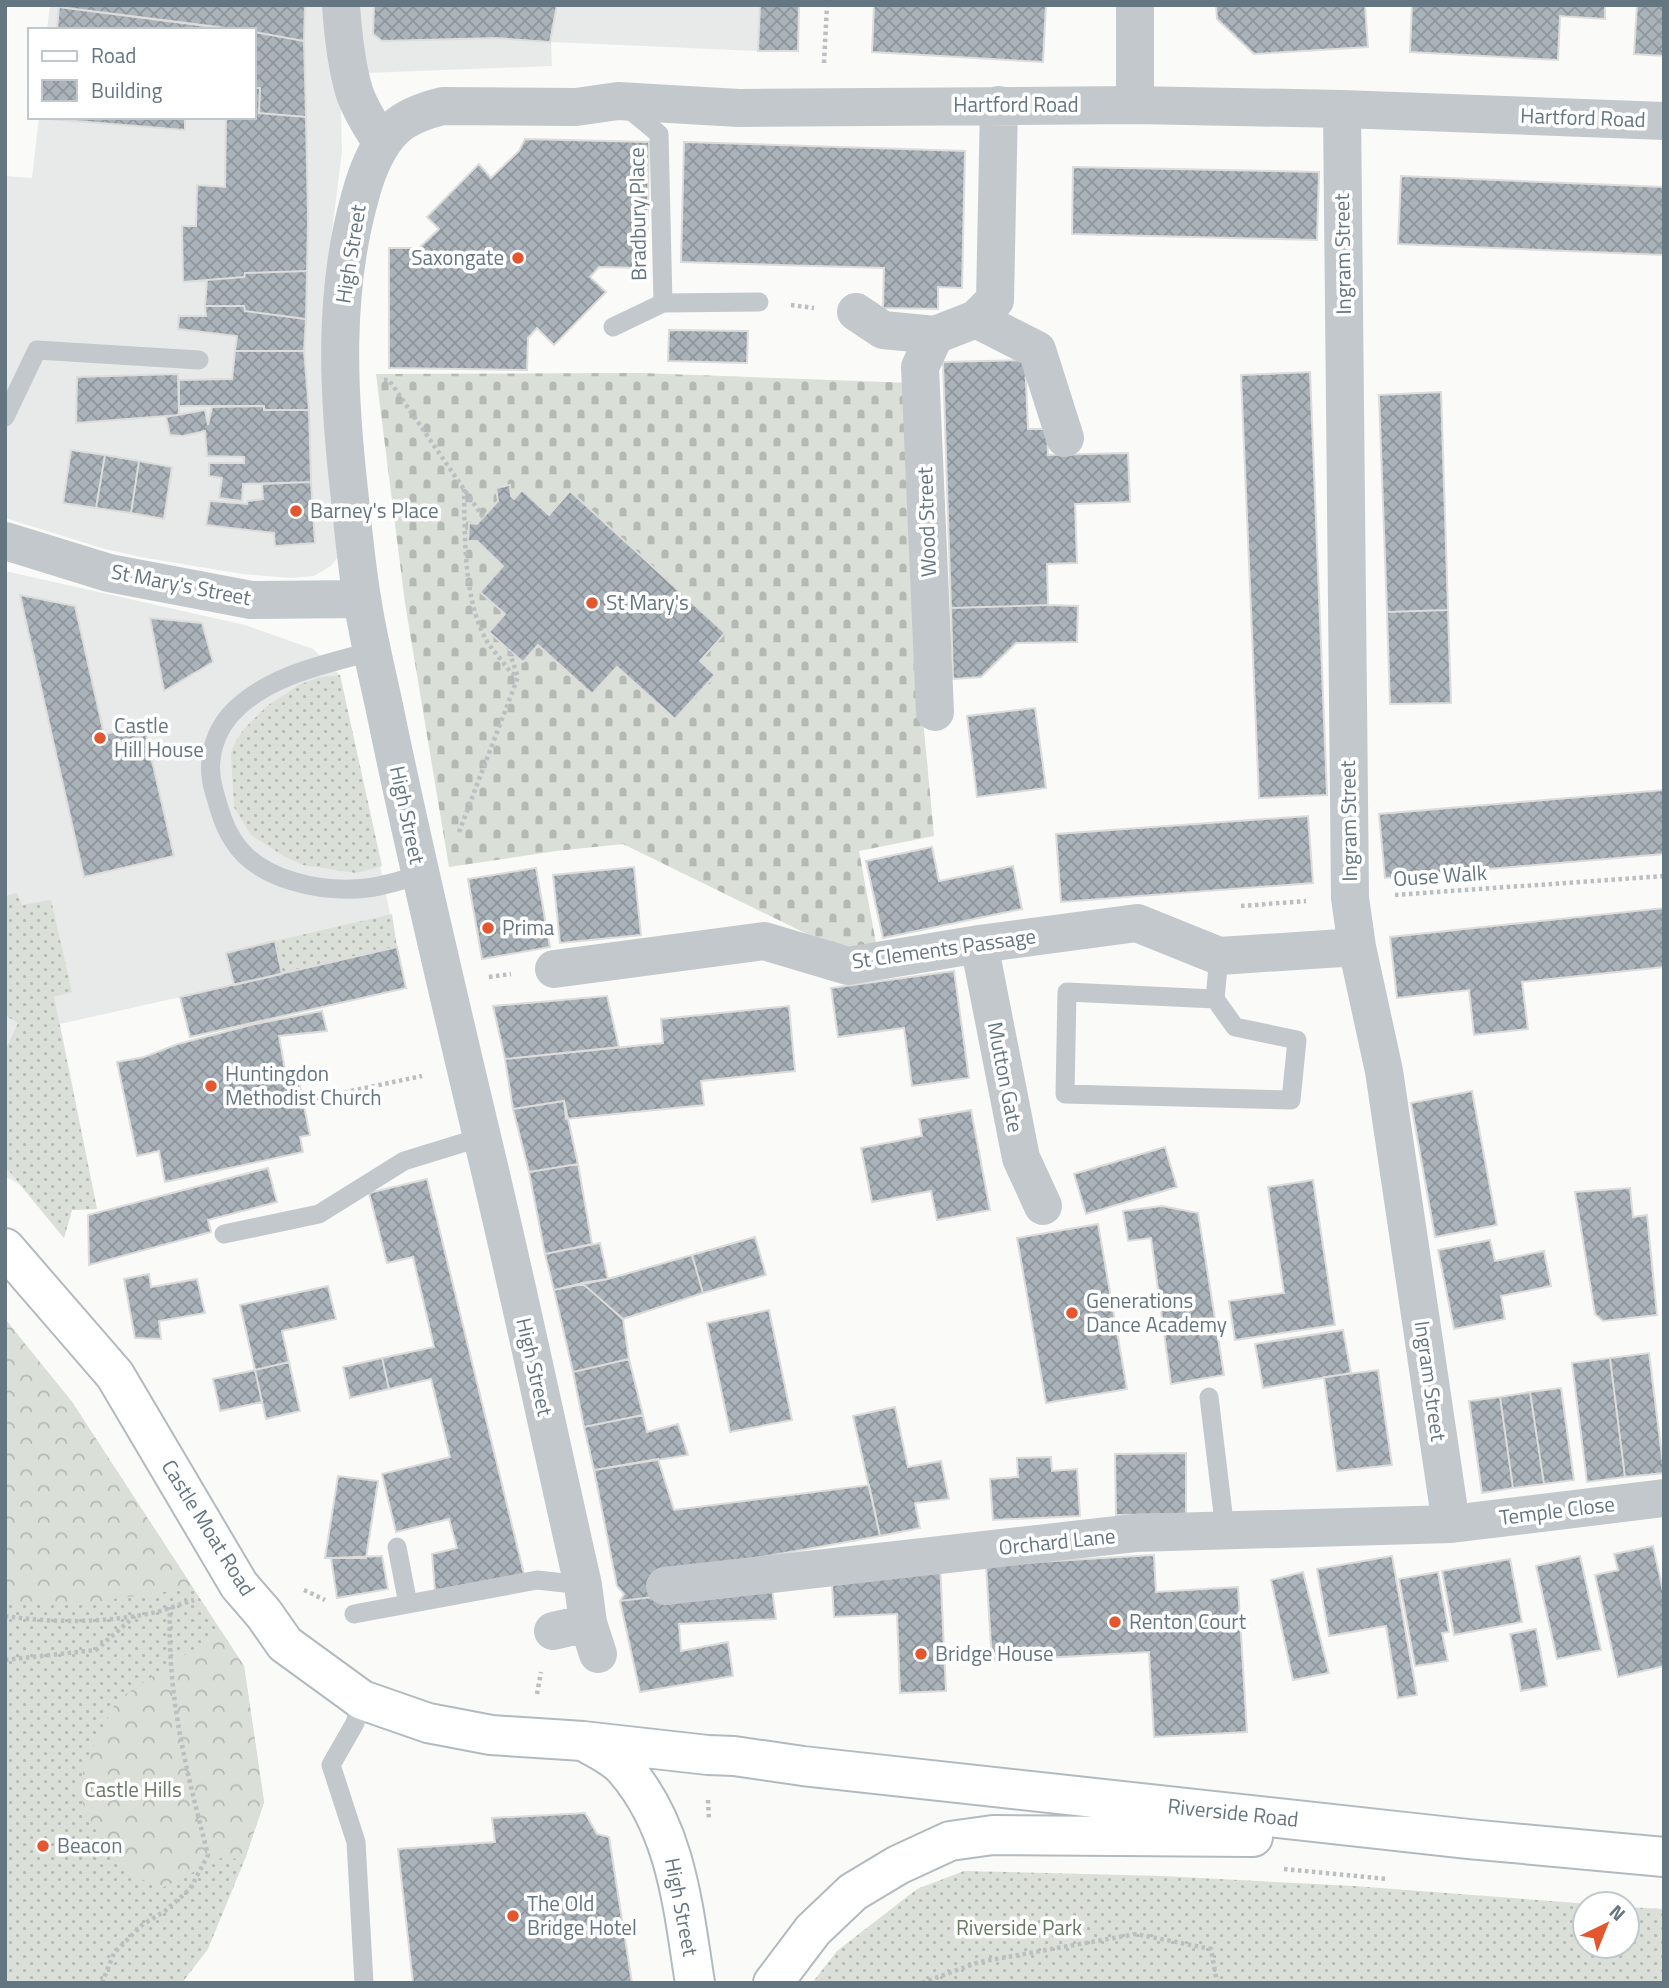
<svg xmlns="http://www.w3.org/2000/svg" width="1669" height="1988" font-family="'Titillium Web',sans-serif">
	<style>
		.built { fill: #e8e9e9 }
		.grass { fill: url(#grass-dots) }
		.forest { fill: url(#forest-crowns) }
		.cemetery { fill: url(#cemetery-stones) }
		.building { fill: url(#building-cross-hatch); stroke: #dcdcda; stroke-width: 2 }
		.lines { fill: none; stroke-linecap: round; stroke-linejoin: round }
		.secondary-casing { stroke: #b3babf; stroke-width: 42 }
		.path { stroke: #bbbfc2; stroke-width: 4.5; stroke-dasharray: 3.5 3.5; stroke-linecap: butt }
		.lane { stroke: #c3c8cc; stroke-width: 19 }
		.street { stroke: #c3c8cc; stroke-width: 38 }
		.secondary { stroke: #fff; stroke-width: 38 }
		.poi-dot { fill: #e4572e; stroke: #fff; stroke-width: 2.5 }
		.labels { text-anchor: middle; stroke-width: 7; stroke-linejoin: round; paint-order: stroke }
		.street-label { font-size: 21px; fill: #657683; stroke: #fff }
		.poi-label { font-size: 21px; fill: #657683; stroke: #fff; text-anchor: start }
		.park-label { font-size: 21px; fill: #687a64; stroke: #fff }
	</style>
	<defs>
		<pattern id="grass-dots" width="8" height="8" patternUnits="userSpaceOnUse" patternTransform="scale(1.75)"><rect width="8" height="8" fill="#dadfd7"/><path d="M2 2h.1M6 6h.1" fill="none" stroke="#b4b9b4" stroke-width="1.8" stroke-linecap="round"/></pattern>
		<pattern id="forest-crowns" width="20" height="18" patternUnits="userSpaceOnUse" patternTransform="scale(1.75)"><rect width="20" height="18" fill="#dadfd7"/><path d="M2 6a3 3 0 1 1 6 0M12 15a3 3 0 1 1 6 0" fill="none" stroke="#b4b9b4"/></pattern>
		<pattern id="cemetery-stones" width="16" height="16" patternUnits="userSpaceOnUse" patternTransform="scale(1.75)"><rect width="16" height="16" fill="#dadfd7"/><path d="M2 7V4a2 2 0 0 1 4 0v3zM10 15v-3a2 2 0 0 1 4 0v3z" fill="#b4b9b4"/></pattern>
		<pattern id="building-cross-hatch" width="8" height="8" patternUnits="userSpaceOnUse" patternTransform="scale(1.75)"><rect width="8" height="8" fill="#aab3b9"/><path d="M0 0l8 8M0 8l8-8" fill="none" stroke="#8e969c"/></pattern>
	</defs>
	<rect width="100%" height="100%" fill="#fafaf8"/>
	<path class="built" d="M50 5H759L758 51 551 42 552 66 340 74 342 151 326 280 337 558 331 566 314 576 291 578 242 574 146 558 105 549 5 518V176L32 178 39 117H254V30H47Z
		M5 571 245 625 313 649 328 663 340 675 397 947 282 974 275 941 226 953 234 985 60 1024 97 1209 72 1210 64 1238 20 1185 5 1176Z"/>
	<path class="grass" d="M340 675 382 866 356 873 303 865 287 858 251 835 234 807 231 753 236 740 245 728 267 706 299 685 317 678Z
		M17 893 22 905 51 900 72 992 54 997 97 1209 72 1210 64 1238 5 1166V1051L18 1023 5 1015V896Z
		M392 914 397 947 282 974 275 941Z
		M5 1319 72 1402 244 1666 264 1802 245 1859 208 1949 182 1983H5Z
		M964 1871 1162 1876 1354 1886 1590 1904H1585V1946H1627V1907L1664 1909V1983H812L837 1951 917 1889Z"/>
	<path class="forest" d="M5 1319 72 1402 193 1588 77 1604H5Z
		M221 1631 244 1666 264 1802 245 1859 221 1858 164 1887C157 1885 149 1883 143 1880 109 1863 90 1822 77 1789L93 1747 117 1700Z"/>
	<path class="cemetery" d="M640 373 913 383 924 730 934 836 859 851 876 943 842 951 623 844 556 851 449 867 405 603 376 374Z"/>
	<path class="building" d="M59 5H305L304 41 254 32V30H237L59 7Z
		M374 5H557L550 42 496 38 382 41 373 34Z
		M760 5H799L798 51H758Z
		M874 5H1046L1043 62 872 52Z
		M1216 5H1365L1368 47 1254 54 1217 19Z
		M1412 5H1605V19L1560 16 1558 60 1410 52Z
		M1637 5H1664V56L1634 54Z
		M59 7 234 29 237 30H57Z
		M254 32 304 41 306 117 259 113 260 88H254Z
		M254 88H260L259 113 306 117 308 218 307 271 245 273 244 277 183 282 182 226H196L197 185 225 187 226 117H254Z
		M52 117H185V130L51 119Z
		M525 139 649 142 647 268 599 267 590 277 606 292 554 345 537 328 528 338 527 370 389 368V248H419L439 229 427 217 479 164 491 178 519 151Z
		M684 142 965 151 962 288 938 287V309L883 308 884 268 681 262Z
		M1073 167 1319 172 1317 240 1072 234Z
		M1401 176 1664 187V255L1398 244Z
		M307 271 306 319 245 311 244 306H205L207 280 244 277 245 273Z
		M205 306H244L245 311 306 319 304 351H235L237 336 178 329 179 316H206Z
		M669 330 748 331 747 363 668 361Z
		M235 351H304L309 410H264V406H179V380L232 379Z
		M1025 360 1028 429H1047L1048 455 1128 453 1130 502 1075 504 1077 563 1047 564 1048 605 951 608 943 362Z
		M1310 372 1327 795 1259 798 1241 375Z
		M178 374 179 415 76 423 77 377Z
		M1441 392 1448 610 1387 612 1379 395Z
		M264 406V410H309L311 482 243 484 242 501 219 498 222 478 209 476V463H244V457L207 456 205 431 183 436 170 435 166 417 205 410 208 425 212 407Z
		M71 450 105 455 96 508 63 503Z
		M105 455 139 461 131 513 96 508Z
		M139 461 172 467 164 519 131 513Z
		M311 482 315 543 275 546 274 533 206 525 210 501 247 504V501L263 499 262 484Z
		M510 485 511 496 514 499 522 490 549 515 570 491 725 633 700 661 715 675 675 719 617 667 592 694 538 645 523 662 489 632 505 614 480 592 503 566 477 541H468L469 523 477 524 498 501 496 488Z
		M20 595 75 606 104 734 144 726 174 856 84 877Z
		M1048 605 1078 606 1077 642 1016 643 981 677 953 679 951 608Z
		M1448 610 1451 703 1390 704 1387 612Z
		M150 618 202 623 213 662 164 691Z
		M1035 708 1046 788 977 797 967 716Z
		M1664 790V854L1385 878 1379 814Z
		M1308 816 1313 883 1061 902 1056 834Z
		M932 847 939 881 1013 866 1022 909 883 938 866 861Z
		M634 867 641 935 560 943 553 875Z
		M536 868 550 947 482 959 468 879Z
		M1664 908V967L1522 982 1528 1029 1474 1035 1469 990 1397 998 1390 937Z
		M275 941 282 974 234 985 226 953Z
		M397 947 406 988 190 1037 180 997Z
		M954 971 969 1078 912 1086 904 1028 838 1037 831 988Z
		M607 996 619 1047 505 1059 493 1006Z
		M789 1006 795 1071 701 1081 704 1105 566 1119 564 1101 513 1109 505 1059 663 1043 661 1019Z
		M322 1011 327 1031 279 1036 285 1070 296 1068 310 1135 300 1137 303 1152 165 1182 159 1151 137 1156 117 1062 144 1057 178 1044 255 1024Z
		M1472 1091 1497 1225 1435 1237 1411 1103Z
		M564 1101 578 1164 529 1172 513 1109Z
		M971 1110 990 1210 937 1220 931 1191 872 1202 861 1148 922 1136 919 1119Z
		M1165 1147 1177 1187 1086 1214 1074 1174Z
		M578 1164 592 1244 545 1254 529 1172Z
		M268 1168 277 1202 208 1220 211 1232 89 1265 88 1215Z
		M427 1179 524 1574 435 1591 432 1554 457 1548 449 1519 396 1532 382 1474 450 1457 431 1379 389 1389 382 1358 434 1347 413 1257 387 1263 369 1193Z
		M1313 1180 1335 1325 1235 1340 1229 1301 1284 1293 1268 1187Z
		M1630 1188 1633 1217 1647 1215 1657 1315 1603 1321 1595 1314 1575 1192Z
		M1162 1206 1198 1213 1224 1375 1171 1384 1151 1238 1128 1241 1123 1211Z
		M1098 1224 1127 1389 1046 1403 1017 1238Z
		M755 1237 766 1275 703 1293 692 1255Z
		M1490 1240 1495 1261 1544 1251 1551 1286 1501 1296 1505 1319 1454 1329 1438 1250Z
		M600 1243 608 1279 554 1290 545 1254Z
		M692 1255 703 1293 623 1319 582 1283 608 1279Z
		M149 1274 151 1287 197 1279 205 1313 159 1321 161 1339 135 1338 124 1279Z
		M582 1283 623 1319 629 1359 573 1372 554 1290Z
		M328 1286 336 1319 282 1331 289 1362 255 1370 240 1305Z
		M769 1310 792 1420 730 1432 707 1323Z
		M1343 1330 1351 1373 1263 1388 1255 1344Z
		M1649 1353 1664 1473 1625 1477 1610 1358Z
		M382 1358 389 1389 350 1398 343 1367Z
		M1610 1358 1625 1477 1587 1482 1572 1363Z
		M629 1359 643 1415 584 1427 573 1372Z
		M289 1362 300 1411 266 1419 255 1370Z
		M255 1370 262 1402 220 1411 213 1379Z
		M1378 1370 1392 1465 1337 1471 1324 1377Z
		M1378 1370 1392 1465 1337 1471 1324 1377Z
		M1561 1388 1574 1480 1544 1484 1530 1392Z
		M1530 1392 1544 1484 1513 1488 1500 1397Z
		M1500 1397 1513 1488 1482 1493 1469 1401Z
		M895 1407 908 1467 941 1461 949 1499 915 1503 920 1528 880 1536 853 1416Z
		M643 1415 647 1432 678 1424 688 1455 594 1470 584 1427Z
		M1186 1453V1514L1116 1515 1115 1454Z
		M1051 1457 1052 1471 1077 1469 1080 1516 993 1520 990 1479 1018 1477 1017 1458Z
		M658 1459 674 1510 869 1485 880 1536 667 1574 670 1595 620 1601 624 1594 617 1586 594 1470Z
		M338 1476 378 1481 366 1558H325Z
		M1653 1546 1664 1595V1666L1618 1677 1595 1575 1618 1570 1614 1554Z
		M1154 1555 1156 1592 1238 1587 1247 1732 1154 1737 1149 1652 992 1661 986 1565Z
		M382 1556 388 1589 337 1598 331 1558Z
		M1392 1556 1417 1695 1398 1698 1386 1626 1329 1636 1317 1569Z
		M1580 1556 1601 1650 1557 1659 1536 1566Z
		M1510 1559 1522 1622 1454 1635 1442 1571Z
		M940 1564 946 1691 900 1693 897 1614 834 1617 831 1569Z
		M1303 1572 1329 1673 1293 1680 1271 1580Z
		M1438 1572 1449 1632 1442 1633 1448 1661 1415 1666 1399 1579Z
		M772 1589 776 1619 679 1624 681 1651 728 1642 733 1676 640 1692 620 1601 670 1595Z
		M1536 1629 1547 1686 1521 1691 1510 1634Z
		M585 1813 597 1834 609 1837 632 1983H413L398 1849 495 1842 492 1818Z"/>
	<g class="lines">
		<defs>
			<path id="secondary" d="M5 1248 115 1375 239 1585 264 1614 285 1644 362 1700 428 1723 491 1735 583 1741 708 1755 734 1756 803 1766 1469 1839 1664 1857
				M585 1742C599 1750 615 1757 625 1769 677 1829 683 1908 695 1983
				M773 1983 813 1930 853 1892 898 1865 950 1841 993 1835 1253 1837"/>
		</defs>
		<use href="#secondary" class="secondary-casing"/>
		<path class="path" d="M824 63 827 5
			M791 305 814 308
			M384 380H389L483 517
			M464 489C465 536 463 602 488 643 495 653 504 663 511 673L517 676
			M459 832 518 677 508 648
			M1395 895 1664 876
			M1241 906 1306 901
			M489 977 511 974
			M303 1101 422 1076
			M304 1590 325 1600
			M5 1616C52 1623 105 1623 152 1613 166 1610 180 1604 194 1600
			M5 1660 96 1650 135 1616
			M537 1694 541 1672
			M708 1800 709 1820
			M1284 1869 1387 1879
			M102 1983 114 1953 142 1925 165 1911 190 1889 208 1855C186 1768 167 1698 170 1607
			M922 1983 979 1962 1136 1934 1211 1949 1217 1983"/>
		<path class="lane" d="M625 106 659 134 663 303
			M613 327 663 303 759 302
			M5 417 37 350 199 360
			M373 651C327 664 273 674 237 708 214 729 205 761 214 791 219 808 223 825 233 840 258 881 323 893 367 888 385 886 402 880 419 875
			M1215 999 1067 992 1065 1094 1291 1100 1297 1040 1235 1027 1215 999 1219 956
			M224 1234 319 1214 404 1161 482 1137
			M1209 1397 1225 1530
			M397 1547 408 1604
			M354 1614 537 1580 583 1585
			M362 1700 355 1723 331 1765 356 1842 364 1983"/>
		<path class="street" d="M341 5C343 34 346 64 354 91 360 110 372 127 382 144
			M1135 105V5
			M1342 109 1350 898 1357 947 1384 1071 1451 1524
			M856 312 883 330 935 335
			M976 319 1037 350 1065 438
			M5 541 109 573 251 600 362 599
			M935 712 920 367 935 335 976 319 995 300 999 105
			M979 944 1021 1158 1043 1206
			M554 969 764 941 848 966 979 944 1137 923 1219 956 1357 947
			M665 1586 1135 1533 1451 1524 1664 1498
			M553 1631 588 1623
			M598 1654 588 1623 583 1585C549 1436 518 1286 482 1137 449 998 416 860 387 720 379 680 368 639 362 598 356 563 353 526 349 490 338 392 333 293 360 197 366 174 377 145 395 128 408 116 426 110 443 106L576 107 618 101 739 108 1135 105 1342 109 1664 121"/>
		<use href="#secondary" class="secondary"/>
	</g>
	<g class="poi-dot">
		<circle cx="518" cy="258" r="7"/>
		<circle cx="296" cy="511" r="7"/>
		<circle cx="592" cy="603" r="7"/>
		<circle cx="100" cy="738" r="7"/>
		<circle cx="488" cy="928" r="7"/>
		<circle cx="211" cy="1086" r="7"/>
		<circle cx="1072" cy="1313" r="7"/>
		<circle cx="1115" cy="1622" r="7"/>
		<circle cx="921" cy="1654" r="7"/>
		<circle cx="43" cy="1846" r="7"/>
		<circle cx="513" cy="1916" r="7"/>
	</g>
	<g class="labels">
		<g class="street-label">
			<text x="1016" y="112">Hartford Road</text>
			<text transform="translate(1583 118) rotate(2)" y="7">Hartford Road</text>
			<text transform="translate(638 214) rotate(-91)" y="7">Bradbury Place</text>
			<text transform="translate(351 254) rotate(-81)" y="7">High Street</text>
			<text transform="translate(1343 254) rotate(-91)" y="7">Ingram Street</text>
			<text transform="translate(927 522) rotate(-92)" y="7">Wood Street</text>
			<text transform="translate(181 585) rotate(11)" y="7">St Mary's Street</text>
			<text transform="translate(407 815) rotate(78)" y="7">High Street</text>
			<text transform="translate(1349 821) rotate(-91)" y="7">Ingram Street</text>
			<text transform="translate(1440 876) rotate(-4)" y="7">Ouse Walk</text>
			<text transform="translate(944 949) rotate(-8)" y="7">St Clements Passage</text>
			<text transform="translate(1005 1077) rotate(79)" y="7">Mutton Gate</text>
			<text transform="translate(534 1367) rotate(77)" y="7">High Street</text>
			<text transform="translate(1430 1381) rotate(82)" y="7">Ingram Street</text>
			<text transform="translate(1557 1511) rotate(-7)" y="7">Temple Close</text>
			<text transform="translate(208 1528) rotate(58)" y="7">Castle Moat Road</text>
			<text transform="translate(1057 1542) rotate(-6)" y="7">Orchard Lane</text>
			<text transform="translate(1233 1813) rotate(6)" y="7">Riverside Road</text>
			<text transform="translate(681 1907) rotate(79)" y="7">High Street</text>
		</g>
		<g class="poi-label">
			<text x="504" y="265" text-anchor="end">Saxongate</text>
			<text x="310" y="518">Barney's Place</text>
			<text x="606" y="610">St Mary's</text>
			<text x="114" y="733">Castle<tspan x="114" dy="24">Hill House</tspan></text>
			<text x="502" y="935">Prima</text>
			<text x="225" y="1081">Huntingdon<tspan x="225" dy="24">Methodist Church</tspan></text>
			<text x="1086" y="1308">Generations<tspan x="1086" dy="24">Dance Academy</tspan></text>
			<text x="1129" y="1629">Renton Court</text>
			<text x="935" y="1661">Bridge House</text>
			<text x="57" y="1853">Beacon</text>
			<text x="527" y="1911">The Old<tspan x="527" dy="24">Bridge Hotel</tspan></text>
		</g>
		<g class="park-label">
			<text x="133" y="1797">Castle Hills</text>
			<text x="1019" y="1935">Riverside Park</text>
		</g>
	</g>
	<rect width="1669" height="1988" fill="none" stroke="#657683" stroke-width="14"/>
	<rect x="28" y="28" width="228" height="91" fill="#ffffff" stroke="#c1c8cd" stroke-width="2"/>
	<rect x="42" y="51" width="35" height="10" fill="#ffffff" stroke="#c1c8cd" stroke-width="2"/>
	<text x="91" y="63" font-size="21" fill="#657683">Road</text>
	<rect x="42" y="80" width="35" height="21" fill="url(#building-cross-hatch)" stroke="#c1c8cd" stroke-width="2"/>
	<text x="91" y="98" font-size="21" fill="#657683">Building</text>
	<g transform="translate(1606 1925) rotate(43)"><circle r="33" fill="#ffffff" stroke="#c1c8cd" stroke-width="2"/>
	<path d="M0-5L12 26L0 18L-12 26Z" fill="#e4572e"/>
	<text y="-10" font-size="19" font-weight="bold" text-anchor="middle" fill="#657683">N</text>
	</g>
</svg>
